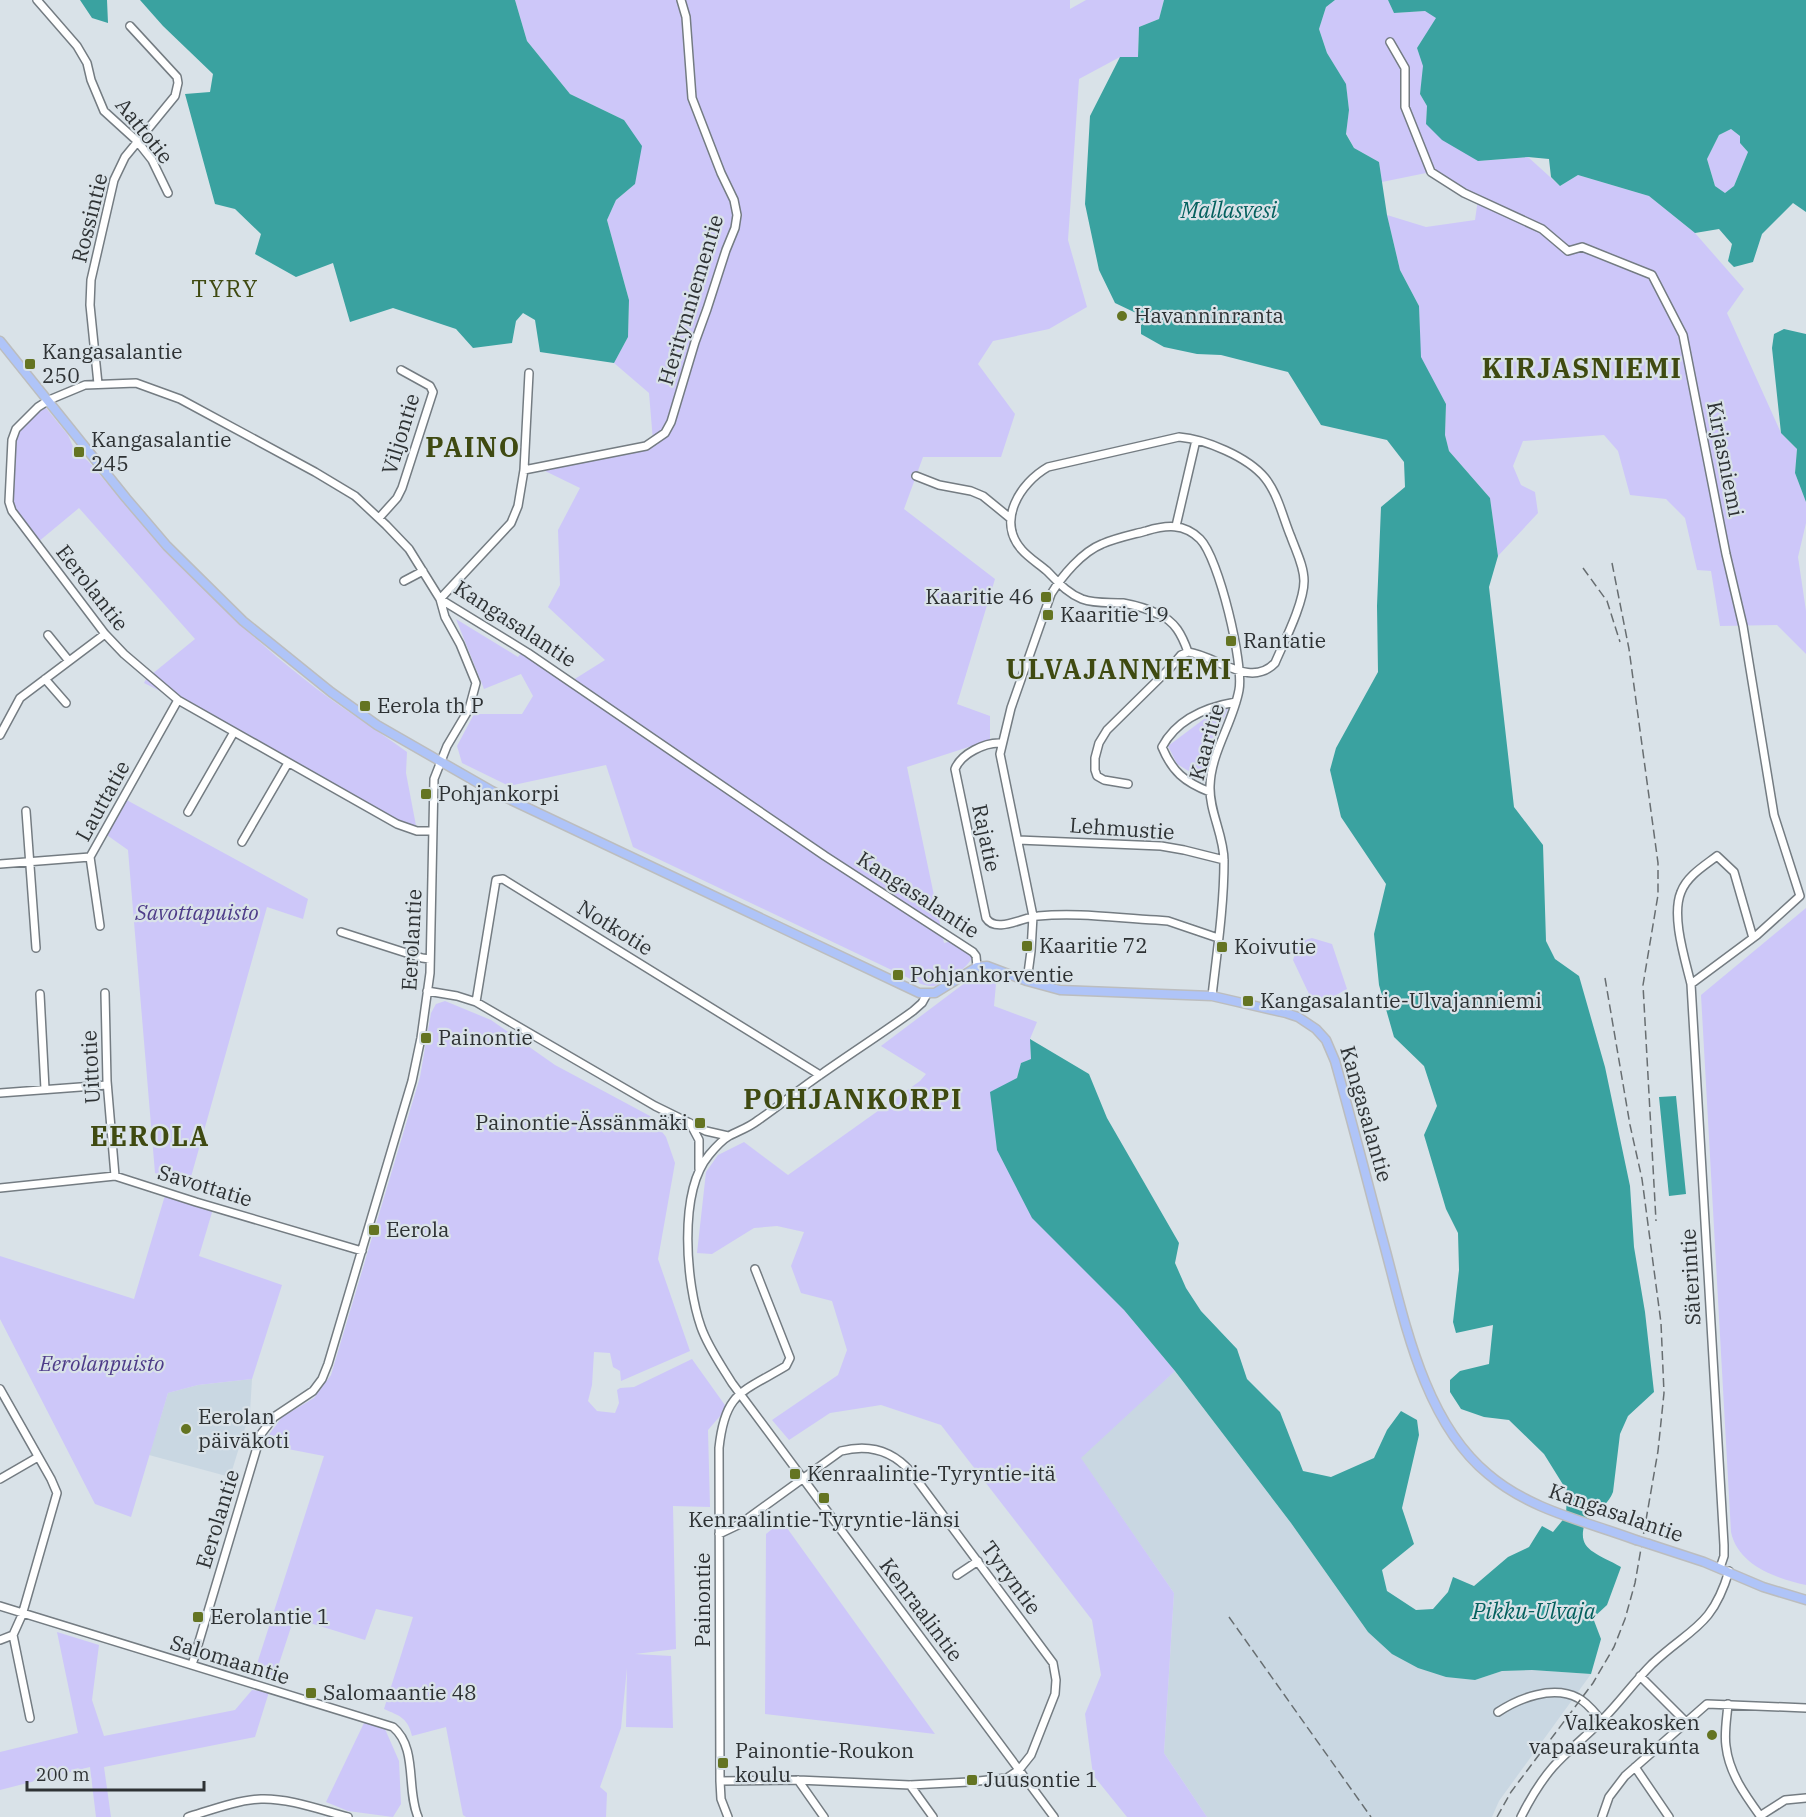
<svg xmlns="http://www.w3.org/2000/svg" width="1806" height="1817" font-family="'IBM Plex Serif',serif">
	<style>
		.built { fill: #c9d7e2 }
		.green { fill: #cdc7f9 }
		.water { fill: #3aa2a0; fill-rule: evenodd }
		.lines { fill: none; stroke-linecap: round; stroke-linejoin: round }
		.minor-casing { stroke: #747c82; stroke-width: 10 }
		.major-casing { stroke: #bcbdbe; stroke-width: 11 }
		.minor { stroke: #fff; stroke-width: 7 }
		.major { stroke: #afc4f8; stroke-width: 8 }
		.rail { stroke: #686e71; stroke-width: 1.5; stroke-dasharray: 9 4.5; stroke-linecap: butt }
		.major-bridge-casing { stroke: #bcbdbe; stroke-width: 11; stroke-linecap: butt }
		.major-bridge { stroke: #afc4f8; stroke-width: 8 }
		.poi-dot { fill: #647422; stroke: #d9e2e8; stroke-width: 2 }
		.labels { text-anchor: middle; stroke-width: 4.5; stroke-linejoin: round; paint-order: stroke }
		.street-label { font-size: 21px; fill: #2e3234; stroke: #d9e2e8 }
		.poi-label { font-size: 21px; fill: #2e3234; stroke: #d9e2e8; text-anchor: start }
		.park-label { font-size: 21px; font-style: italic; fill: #4e3c89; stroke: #d9e2e8 }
		.water-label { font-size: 22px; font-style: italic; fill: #04605e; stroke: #d9e2e8 }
		.quarter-label { font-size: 24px; letter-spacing: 1.5px; fill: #3f4a11; stroke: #d9e2e8 }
		.district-label { font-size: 27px; font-weight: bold; letter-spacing: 1.5px; fill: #3f4a11; stroke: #d9e2e8 }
	</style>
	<rect width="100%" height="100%" fill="#d9e2e8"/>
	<path class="built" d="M1175 1371 1291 1523 1368 1632 1475 1680 1502 1671 1532 1670 1591 1674 1499 1801 1492 1817H1207L1164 1753 1174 1593 1079 1456Z
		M252 1379 250 1412 230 1477 149 1455 168 1393 198 1385Z"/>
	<path class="green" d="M515 0H1070V9L1086 0H1164L1159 19 1139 27 1138 57H1120L1079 79 1068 240 1087 307 1049 329 993 341 978 364 1015 414 1001 457H923L904 509 995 579 957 704 990 716V740L907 767 944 943 952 941 972 957C970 966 945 984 935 986 930 987 926 985 921 984L633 847 606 765 509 786 462 763 457 746 474 714H522L533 696 521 674 484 689 456 619 518 657 522 652 570 682 605 660 548 607 560 585 558 530 580 488 543 470 569 466 653 441 649 393 614 363 628 337 629 300 607 220 616 200 635 184 624 120 570 94 527 41Z
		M1335 0H1388L1394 13 1425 11 1437 18 1417 48 1424 66 1420 94 1427 106 1426 124 1478 161 1528 157 1560 186 1578 175 1649 196 1695 233 1744 289 1727 313 1781 433 1797 449 1795 473 1806 502V523L1798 557 1806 611V654L1777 625 1720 626 1711 571 1697 570 1685 518 1666 499 1630 495 1618 451 1604 435 1523 441 1513 466 1521 485 1535 492 1538 513 1498 556 1490 498 1449 451 1445 435 1446 404 1420 357 1419 306 1400 270 1387 215 1426 227 1475 220 1478 199 1431 172 1382 182 1379 162 1354 148 1346 133 1349 110 1346 85 1327 53 1319 29 1326 7Z
		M1731 129 1740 136V143L1748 152 1734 186 1725 193 1715 186 1707 159 1719 135Z
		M46 408 68 435 75 451 88 461C154 538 222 615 303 678 336 705 373 727 407 752L406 773 417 831 397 824 178 700 144 683 146 679 195 639 79 508 32 547 25 530 12 511V440L25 420Z
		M1229 706 1211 749 1205 781 1177 764 1168 746 1216 710Z
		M123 798 308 899 303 919 267 907 189 1184 155 1173 128 850 104 833Z
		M1806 908V1585C1775 1578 1738 1565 1731 1532L1701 995Z
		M1312 938 1332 944 1347 989 1322 1003 1309 994 1293 960 1299 942Z
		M997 973 994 1006 1037 1022 1030 1039 1031 1059 1021 1063 1017 1078 1124 1310 1175 1371 1081 1458 1174 1593 1164 1753 1207 1817H1127L1093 1775 1085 1714 1101 1675 1092 1620 941 1425 881 1405 830 1413 789 1440 772 1420 838 1375 847 1350 832 1301 801 1293 791 1266 804 1232 777 1226 754 1228 712 1254 697 1253 706 1172 718 1155 744 1142 788 1175 920 1081 926 1074 881 1046 970 979Z
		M445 1001 491 1020 555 1065 650 1116 666 1137 675 1163 658 1259 690 1351 621 1381 620 1371 613 1367 610 1353 594 1352 592 1385 588 1401 597 1411 615 1413 619 1403 617 1390 620 1388 634 1387 692 1359 727 1408 708 1430 710 1507 673 1506 676 1649 635 1654 671 1656 673 1728 626 1727 627 1668 621 1728 600 1787 607 1793 606 1817H466L463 1815 446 1727 412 1736C408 1718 400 1716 384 1709L413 1617 376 1609 365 1640 294 1618 275 1676 255 1670 324 1456 262 1444 282 1417 314 1398 331 1375 420 1077 431 1013 436 1004Z
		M166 1192 213 1209 199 1256 282 1285 252 1379 198 1385 168 1393 131 1517 95 1504 0 1319V1256L134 1299Z
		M782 1521 935 1734 765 1714 766 1534Z
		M57 1632 99 1645 92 1700 104 1736 235 1710 252 1690 269 1692 255 1737 104 1767 111 1817H96L90 1767 0 1790V1752L78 1733Z
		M364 1723 385 1729 399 1761 401 1804 393 1817 348 1811 326 1802Z"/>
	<path class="water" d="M80 0H107L108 23 92 18Z
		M140 0H515L527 41 570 94 624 120 642 146 635 184 616 200 607 220 629 300 628 337 614 363 540 352 535 320 523 313 516 321 512 343 473 348 456 329 393 308 350 322 333 263 296 277 255 254 261 234 235 209 215 204 185 94 210 92 213 74 163 26Z
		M1164 0H1335L1326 7 1319 29 1327 53 1346 84 1349 110 1346 134 1354 148 1379 162 1387 215 1400 270 1419 306 1421 357 1446 404 1445 435 1449 451 1490 498 1498 556 1489 587 1514 807 1543 845 1546 941 1555 959 1579 976 1605 1067 1630 1186 1634 1247 1645 1312 1654 1392 1628 1416 1620 1434 1613 1492C1608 1504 1602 1508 1590 1510 1572 1549 1590 1550 1621 1567L1607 1605 1593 1618 1601 1639 1591 1674 1532 1670 1502 1671 1475 1680 1446 1677 1418 1668 1392 1654 1368 1632 1291 1523 1175 1371 1124 1310 1032 1218 997 1150 990 1092 1017 1078 1021 1063 1031 1059 1030 1039 1089 1074 1107 1118 1179 1243 1175 1263 1186 1288 1201 1311 1237 1349 1247 1379 1280 1412 1303 1471 1331 1477 1374 1458 1387 1430 1401 1411 1417 1420 1419 1435 1402 1508 1414 1544 1382 1570 1387 1591 1416 1610 1433 1609 1448 1592 1453 1577 1474 1586 1508 1557 1529 1547 1542 1526 1553 1532 1566 1516 1567 1491 1544 1454 1509 1420 1484 1417 1461 1409 1450 1392V1380L1460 1371 1489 1364 1493 1325 1456 1333 1453 1322 1459 1270 1458 1233 1446 1209 1424 1135 1437 1106 1424 1066 1394 1037 1379 985 1374 934 1386 884 1341 817 1330 770 1336 748 1378 672 1377 606 1381 507 1405 487 1404 462 1387 440 1321 425 1288 372 1221 355 1197 354 1164 347 1141 334V323L1136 313 1115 303 1099 270 1085 204 1090 116 1120 57H1138L1139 27 1159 19Z
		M1388 0H1806V212L1793 203 1762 234 1753 262 1734 267 1728 261 1732 244 1719 229 1695 233 1649 196 1578 175 1560 186 1551 177 1549 159 1528 157 1478 161 1442 140 1426 124 1427 106 1420 94 1423 66 1417 48 1436 18 1425 11 1394 13ZM1731 129 1740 136V143L1748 152 1734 186 1725 193 1715 186 1707 159 1719 135Z
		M1784 329 1806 334V502L1795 473 1797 449 1781 433 1772 348 1774 334Z
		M1676 1096 1686 1194 1669 1196 1659 1097Z"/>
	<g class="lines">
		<defs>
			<path id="minor" d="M37 0 77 46 87 63 91 80 104 111 137 141 152 160 168 193
				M1390 42 1405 68V107L1431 172 1464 193 1542 229 1568 251 1582 247 1652 275 1683 335 1726 554 1743 626 1774 815 1800 896 1757 935 1691 984
				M98 384 90 305 91 280 114 180 125 157 175 96 178 83 177 77 130 26
				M524 470 646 446 665 433 671 422 695 342 707 309 726 250 735 228 737 215 734 200 721 173 692 98 686 17 681 0
				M916 476 939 485 971 491 983 496 1010 518
				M379 518 397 498 402 488 433 392 430 386 401 370
				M1176 526 1196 440
				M404 581 423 571
				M48 635 69 661
				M45 679 66 703
				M0 735 20 698 105 634
				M1001 743C985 742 961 754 955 769L986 918C996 934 1023 917 1038 916 1077 912 1117 918 1156 920L1168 921 1218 938
				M1128 784 1104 780 1097 776 1095 770V758L1099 743 1107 730 1170 668 1181 655 1188 652C1217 656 1250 689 1275 663 1284 642 1304 603 1304 581 1304 566 1296 551 1291 537 1283 518 1278 494 1265 478 1248 457 1205 439 1179 437L1048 467C1020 483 996 521 1022 550 1029 558 1039 564 1047 571 1058 582 1067 593 1082 599 1096 604 1109 602 1123 603 1134 605 1148 609 1158 614 1175 621 1182 635 1188 652
				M1210 792C1184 782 1172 771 1162 747 1177 719 1206 707 1236 702
				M26 811 36 948
				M188 812 234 732
				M432 831H417L397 824 178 700 124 654 105 634 12 511 9 502 12 440 16 429 38 407 49 400 85 385 136 383 180 399 315 472 355 496 386 525 409 549 440 599 528 653 825 856 973 952 976 956 977 967
				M1018 840 1161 846 1184 850 1224 860
				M242 842 288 763
				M0 864 90 857
				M100 926 90 857 178 700
				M341 932 422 958 430 959
				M1027 981 1031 951 1033 916 1000 754 1011 708 1051 594C1062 576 1082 552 1102 544 1116 538 1131 535 1146 531 1166 525 1184 523 1200 539 1219 558 1244 664 1239 690 1233 723 1211 752 1210 786 1209 812 1224 835 1224 861 1224 906 1217 952 1212 996
				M427 991 457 996 476 1002 655 1106 706 1131 728 1136
				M105 993 107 1081 115 1176
				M40 994 45 1089
				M927 994 922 1003 913 1011C884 1032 853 1052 823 1073 801 1088 779 1106 757 1121 748 1128 738 1131 729 1136 722 1140 714 1149 709 1155 678 1192 686 1284 701 1327 708 1347 721 1365 732 1383L1054 1817
				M476 1002 496 880 503 879 820 1075
				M0 1093 107 1085
				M690 1123 699 1140V1169
				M0 1188 115 1176 196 1202 362 1251
				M0 1389 51 1479 57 1493 22 1615 13 1635 0 1640
				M0 1479 38 1457
				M719 1534 740 1524 841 1451C868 1444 892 1450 911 1472L1053 1663 1056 1680 1055 1694 1031 1755 1019 1770 1007 1778 969 1782 910 1785 798 1780 720 1781
				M1720 1568 1724 1556V1545L1691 984C1685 959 1671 916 1681 892 1687 876 1704 866 1717 856L1734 872 1753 938
				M957 1575 978 1561
				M0 1606 393 1727C418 1748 406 1789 418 1817
				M13 1635 30 1718
				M192 1665 261 1434 274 1417 313 1391 322 1379 328 1364 412 1081 421 1038 430 973 434 779 447 746 469 709 476 683 460 644 445 617 440 599 511 523 518 506 524 470 529 373
				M1640 1676 1685 1721
				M1728 1704C1727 1717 1724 1733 1726 1746 1729 1773 1745 1795 1761 1817
				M1498 1712C1519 1698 1553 1685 1578 1698 1587 1702 1595 1713 1602 1721
				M1635 1767 1669 1817
				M798 1780 824 1817
				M910 1785 933 1817
				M1760 1816 1785 1800 1806 1798
				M188 1817C211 1810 237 1800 261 1799 289 1798 321 1810 348 1817
				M728 1817 721 1799 720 1781 719 1448C725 1392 741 1393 786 1366L790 1358 755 1269
				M1521 1817C1530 1799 1540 1782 1553 1767 1568 1750 1587 1736 1603 1719 1620 1702 1634 1682 1652 1664 1690 1628 1712 1628 1729 1571
				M1602 1817 1609 1797 1625 1776 1707 1704 1806 1708"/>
			<path id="major" d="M0 341 126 498 167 546 243 621 331 692 377 725 492 791 919 993H935L977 967 987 966 1027 981 1060 990 1212 996 1286 1013 1298 1017 1316 1029 1326 1040 1335 1061C1351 1118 1366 1176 1381 1233 1403 1312 1421 1419 1488 1474 1530 1510 1585 1521 1636 1540
				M1649 1544 1704 1562 1763 1587 1806 1600"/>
		</defs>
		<use href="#minor" class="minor-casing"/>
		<use href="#major" class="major-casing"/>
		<use href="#minor" class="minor"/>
		<use href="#major" class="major"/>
		<path class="rail" d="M1612 563 1629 649 1658 863V895L1643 985 1656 1221
			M1583 568 1607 601 1620 642
			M1229 1617 1371 1817
			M1497 1817 1511 1792 1593 1683 1614 1647 1625 1619 1635 1583 1658 1451 1664 1393 1661 1323 1642 1179 1630 1125 1605 978"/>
		<defs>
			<path id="major-bridge" d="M1636 1540 1649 1544"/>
		</defs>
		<use href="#major-bridge" class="major-bridge-casing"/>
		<use href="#major-bridge" class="major-bridge"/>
	</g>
	<g class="poi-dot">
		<circle cx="1122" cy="316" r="6"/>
		<rect x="24" y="358" width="12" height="12" rx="3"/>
		<rect x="73" y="446" width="12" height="12" rx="3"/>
		<rect x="1040" y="591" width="12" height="12" rx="3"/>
		<rect x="1042" y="609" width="12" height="12" rx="3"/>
		<rect x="1225" y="635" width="12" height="12" rx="3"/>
		<rect x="359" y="700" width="12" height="12" rx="3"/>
		<rect x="420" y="788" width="12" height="12" rx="3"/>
		<rect x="1021" y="940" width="12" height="12" rx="3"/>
		<rect x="1216" y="941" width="12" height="12" rx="3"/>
		<rect x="892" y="969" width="12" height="12" rx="3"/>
		<rect x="1242" y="995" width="12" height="12" rx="3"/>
		<rect x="420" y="1032" width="12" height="12" rx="3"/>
		<rect x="694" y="1117" width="12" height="12" rx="3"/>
		<rect x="368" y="1224" width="12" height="12" rx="3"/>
		<circle cx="186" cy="1429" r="6"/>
		<rect x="789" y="1468" width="12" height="12" rx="3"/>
		<rect x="818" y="1492" width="12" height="12" rx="3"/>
		<rect x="192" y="1611" width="12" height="12" rx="3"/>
		<rect x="305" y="1687" width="12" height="12" rx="3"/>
		<circle cx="1712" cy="1735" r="6"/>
		<rect x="717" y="1757" width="12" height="12" rx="3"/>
		<rect x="966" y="1774" width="12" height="12" rx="3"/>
	</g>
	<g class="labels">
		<g class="street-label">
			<text transform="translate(144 131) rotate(51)" y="7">Aattotie</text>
			<text transform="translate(90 218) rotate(-76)" y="7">Rossintie</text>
			<text transform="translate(691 300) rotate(-73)" y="7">Heritynniementie</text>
			<text transform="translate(401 434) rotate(-73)" y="7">Viljontie</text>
			<text transform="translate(1725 459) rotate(79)" y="7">Kirjasniemi</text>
			<text transform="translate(92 588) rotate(52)" y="7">Eerolantie</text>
			<text transform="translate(515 624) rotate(33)" y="7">Kangasalantie</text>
			<text transform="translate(1207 742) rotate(-74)" y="7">Kaaritie</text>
			<text transform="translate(103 801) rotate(-61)" y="7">Lauttatie</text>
			<text transform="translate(1122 829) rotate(4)" y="7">Lehmustie</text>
			<text transform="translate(986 838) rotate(78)" y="7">Rajatie</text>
			<text transform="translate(918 895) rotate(33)" y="7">Kangasalantie</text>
			<text transform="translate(615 928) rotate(32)" y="7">Notkotie</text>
			<text transform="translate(412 940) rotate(-87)" y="7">Eerolantie</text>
			<text transform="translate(91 1067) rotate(-93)" y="7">Uittotie</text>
			<text transform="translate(1366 1114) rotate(74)" y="7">Kangasalantie</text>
			<text transform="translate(205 1186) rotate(17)" y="7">Savottatie</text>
			<text transform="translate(1691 1277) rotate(-93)" y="7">Säterintie</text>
			<text transform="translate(1616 1513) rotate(19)" y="7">Kangasalantie</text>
			<text transform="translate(218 1519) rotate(-73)" y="7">Eerolantie</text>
			<text transform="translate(1011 1578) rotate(54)" y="7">Tyryntie</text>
			<text transform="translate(703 1600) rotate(-90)" y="7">Painontie</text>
			<text transform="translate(921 1610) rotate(53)" y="7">Kenraalintie</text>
			<text transform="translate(230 1660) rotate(17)" y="7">Salomaantie</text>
		</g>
		<g class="poi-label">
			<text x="1134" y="323">Havanninranta</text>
			<text x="42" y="359">Kangasalantie<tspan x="42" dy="24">250</tspan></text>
			<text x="91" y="447">Kangasalantie<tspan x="91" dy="24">245</tspan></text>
			<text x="1034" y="604" text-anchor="end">Kaaritie 46</text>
			<text x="1060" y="622">Kaaritie 19</text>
			<text x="1243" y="648">Rantatie</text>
			<text x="377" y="713">Eerola th P</text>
			<text x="438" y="801">Pohjankorpi</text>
			<text x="1039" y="953">Kaaritie 72</text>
			<text x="1234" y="954">Koivutie</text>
			<text x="910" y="982">Pohjankorventie</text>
			<text x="1260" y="1008">Kangasalantie-Ulvajanniemi</text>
			<text x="438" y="1045">Painontie</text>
			<text x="688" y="1130" text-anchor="end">Painontie-Ässänmäki</text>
			<text x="386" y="1237">Eerola</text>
			<text x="198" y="1424">Eerolan<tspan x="198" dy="24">päiväkoti</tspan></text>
			<text x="807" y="1481">Kenraalintie-Tyryntie-itä</text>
			<text x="824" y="1527" text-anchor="middle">Kenraalintie-Tyryntie-länsi</text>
			<text x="210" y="1624">Eerolantie 1</text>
			<text x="323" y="1700">Salomaantie 48</text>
			<text x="1700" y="1730" text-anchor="end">Valkeakosken<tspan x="1700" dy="24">vapaaseurakunta</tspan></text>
			<text x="735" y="1758">Painontie-Roukon<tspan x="735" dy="24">koulu</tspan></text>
			<text x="984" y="1787">Juusontie 1</text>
		</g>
		<g class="park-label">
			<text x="197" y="920">Savottapuisto</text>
			<text x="102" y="1371">Eerolanpuisto</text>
		</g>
		<g class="water-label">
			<text x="1229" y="218">Mallasvesi</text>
			<text x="1534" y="1619">Pikku-Ulvaja</text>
		</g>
		<g class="quarter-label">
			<text x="225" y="297">TYRY</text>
		</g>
		<g class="district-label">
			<text x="1582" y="378">KIRJASNIEMI</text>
			<text x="473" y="457">PAINO</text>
			<text x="1119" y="679">ULVAJANNIEMI</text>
			<text x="853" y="1109">POHJANKORPI</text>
			<text x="150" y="1146">EEROLA</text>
		</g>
	</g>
	<path d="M27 1781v9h177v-9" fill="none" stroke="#2e3234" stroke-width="3"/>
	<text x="36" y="1781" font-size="18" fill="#2e3234" stroke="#d9e2e8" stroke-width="4.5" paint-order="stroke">200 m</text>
</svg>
